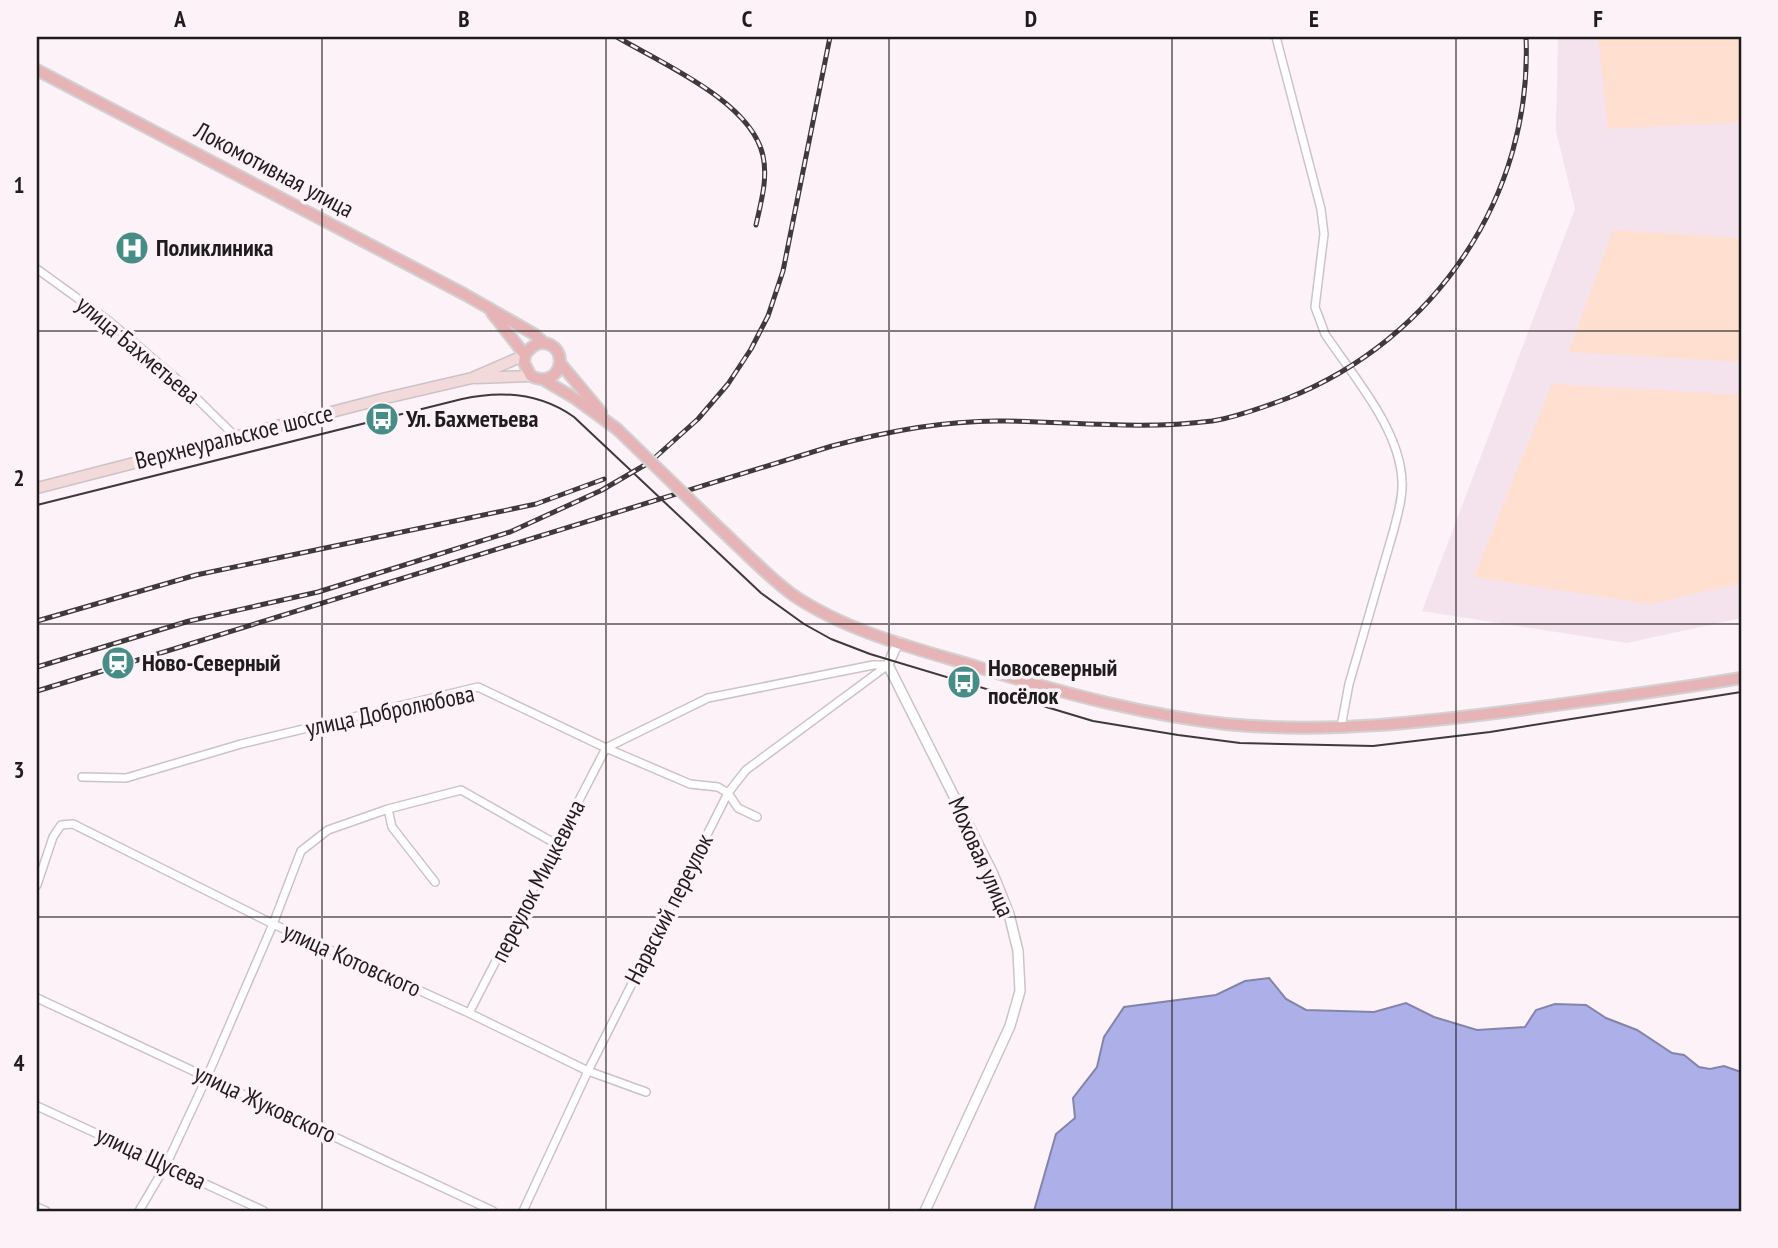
<svg xmlns="http://www.w3.org/2000/svg" width="1778" height="1248" font-family="'PT Sans Narrow',sans-serif">
	<style>
		.built { fill: #f4e3ec }
		.green { fill: #ffdfcf }
		.water { fill: #adb0e8; stroke: #8284ab; stroke-width: 2 }
		.lines { fill: none; stroke-linecap: round; stroke-linejoin: round }
		.minor-casing { stroke: #ccc2c7; stroke-width: 10 }
		.tertiary-casing { stroke: #ccc2c7; stroke-width: 12 }
		.secondary-casing { stroke: #ccc2c7; stroke-width: 13 }
		.primary-casing { stroke: #d2d2d2; stroke-width: 14 }
		.minor { stroke: #fff; stroke-width: 7 }
		.tertiary { stroke: #fff; stroke-width: 9 }
		.secondary { stroke: #f2d9da; stroke-width: 10 }
		.primary { stroke: #e6b3b6; stroke-width: 10 }
		.tram { stroke: #3e3a3c; stroke-width: 2 }
		.rail-casing { stroke: #3e3a3c; stroke-width: 5 }
		.rail { stroke: #fcf2f7; stroke-width: 2.5; stroke-dasharray: 8; stroke-linecap: butt }
		.primary-bridge-casing { stroke: #d2d2d2; stroke-width: 14; stroke-linecap: butt }
		.primary-bridge { stroke: #e6b3b6; stroke-width: 10 }
		.grid { fill: none; stroke: #1f1c1e; stroke-width: 2; stroke-opacity: 0.55 }
		.labels { text-anchor: middle; stroke-width: 7; stroke-linejoin: round; paint-order: stroke }
		.street-label { font-size: 24px; fill: #1f1c1e; stroke: #fcf2f7 }
		.poi-label { font-size: 24px; font-weight: bold; fill: #1f1c1e; stroke: #fcf2f7; text-anchor: start }
		.neatline { fill: none; stroke: #1f1c1e; stroke-width: 2.5 }
		.grid-label { font-size: 23px; text-anchor: middle; font-weight: bold; fill: #1f1c1e }
	</style>
	<rect width="100%" height="100%" fill="#fcf2f7"/>
	<path class="built" d="M1558 37H1741V618L1627 643 1422 611 1575 209 1556 131Z"/>
	<path class="green" d="M1598 37H1741V122L1608 129Z
		M1613 230 1741 238V362L1569 352Z
		M1552 384 1741 395V583L1651 604 1474 577Z"/>
	<path class="water" d="M1269 978 1286 999 1306 1010 1374 1012 1406 1003 1434 1017 1477 1030 1525 1027 1536 1010 1555 1004 1586 1005 1606 1018 1637 1030 1672 1053 1684 1055 1699 1067 1710 1069 1724 1066 1741 1072V1211H1034L1056 1134 1075 1118 1073 1098 1097 1067 1104 1037 1124 1007 1216 995 1245 981Z"/>
	<g class="lines">
		<defs>
			<path id="minor" d="M1276 37 1321 209 1324 234 1315 307 1325 334C1353 376 1400 429 1402 481 1403 497 1398 513 1394 529L1349 684 1341 727
				M37 269 109 321 179 381 235 436
				M82 777 126 778 241 744 478 687 606 748 690 784 718 787 728 793 738 808 757 817
				M388 809 461 790 558 845
				M37 885 53 837 61 825 73 824 273 924 469 1013 588 1071 646 1092
				M37 998 493 1211
				M469 1013 606 748 708 698 873 665H887
				M37 1106 264 1211
				M37 1207 46 1211
				M139 1211 166 1165 207 1077 273 924 301 851 328 830 388 809 392 827 435 882
				M523 1211 588 1071 728 793 746 770 888 665"/>
			<path id="tertiary" d="M898 642 888 665 993 874 1009 914 1018 951 1020 991 1010 1026 925 1211"/>
			<path id="secondary" d="M476 378 531 376
				M37 488 386 398 472 378 525 355"/>
			<path id="primary" d="M37 70 464 294 534 334 544 343
				M492 313 525 355 524 363 531 376C562 391 571 345 543 343 534 343 529 349 525 355
				M560 363 601 412
				M544 380 576 399 617 429
				M717 526C742 549 766 575 793 595 852 635 927 651 994 672 1071 695 1146 715 1226 724 1327 734 1427 722 1527 709 1599 699 1670 690 1741 678"/>
		</defs>
		<use href="#minor" class="minor-casing"/>
		<use href="#tertiary" class="tertiary-casing"/>
		<use href="#secondary" class="secondary-casing"/>
		<use href="#primary" class="primary-casing"/>
		<use href="#minor" class="minor"/>
		<use href="#tertiary" class="tertiary"/>
		<use href="#secondary" class="secondary"/>
		<use href="#primary" class="primary"/>
		<path class="tram" d="M37 505 462 399C502 390 540 393 574 417L761 593 804 624 831 639 870 654 1093 721 1178 735 1240 743 1373 746 1490 732 1741 692"/>
		<defs>
			<path id="rail" d="M617 37C661 63 752 102 763 156 768 179 761 202 756 225
				M37 621 196 575 536 504 604 479
				M37 667 189 621 318 592 510 532 602 490 650 462 698 419 728 384 751 349 768 316 783 271 830 37
				M37 691 832 446C889 431 946 420 1005 421 1075 422 1142 430 1212 421 1237 417 1264 407 1288 398 1434 340 1533 196 1526 37"/>
		</defs>
		<use href="#rail" class="rail-casing"/>
		<use href="#rail" class="rail"/>
		<defs>
			<path id="primary-bridge" d="M617 429 717 526"/>
		</defs>
		<use href="#primary-bridge" class="primary-bridge-casing"/>
		<use href="#primary-bridge" class="primary-bridge"/>
	</g>
	<path class="grid" d="M322 37V1211M606 37V1211M889 37V1211M1172 37V1211M1456 37V1211M37 331H1741M37 624H1741M37 917H1741"/>
	<defs>
		<symbol id="hospital-disc" viewBox="-11 -11 22 22"><circle r="9.5" fill="#478d87" stroke="#fcf2f7"/><path d="M-5-5h3v3.5h4V-5h3V5h-3V1.5h-4V5h-3Z" fill="#fff"/></symbol>
		<symbol id="bus-disc" viewBox="-11 -11 22 22"><circle r="9.5" fill="#478d87" stroke="#fcf2f7"/><path d="M-5-6H5V4H4V6H2V4H-2V6H-4V4H-5ZM-3.5-4V0h7V-4ZM-3.5 1.2v1.5H-2V1.2ZM2 1.2v1.5H3.5V1.2Z" fill="#fff"/></symbol>
		<symbol id="station-disc" viewBox="-11 -11 22 22"><circle r="9.5" fill="#478d87" stroke="#fcf2f7"/><path d="M-3-6H3Q5-6 5-4V2Q5 4 3 4L4.5 6H3L1.5 4h-3L-3 6H-4.5L-3 4Q-5 4-5 2V-4Q-5-6-3-6ZM-3.5-4v3h7v-3ZM-3.5 1v1.5H-2V1ZM2 1v1.5H3.5V1Z" fill="#fff"/></symbol>
	</defs>
	<g fill-rule="evenodd">
		<use href="#hospital-disc" x="113" y="229" width="38" height="38"/>
		<use href="#bus-disc" x="363" y="400" width="38" height="38"/>
		<use href="#station-disc" x="99" y="644" width="38" height="38"/>
		<use href="#bus-disc" x="945" y="663" width="38" height="38"/>
	</g>
	<g class="labels">
		<g class="street-label">
			<text transform="translate(274 170) rotate(28)" y="8">Локомотивная улица</text>
			<text transform="translate(138 350) rotate(40)" y="8">улица Бахметьева</text>
			<text transform="translate(234 437) rotate(-14)" y="8">Верхнеуральское шоссе</text>
			<text transform="translate(390 711) rotate(-12)" y="8">улица Добролюбова</text>
			<text transform="translate(981 857) rotate(66)" y="8">Моховая улица</text>
			<text transform="translate(538 881) rotate(-63)" y="8">переулок Мицкевича</text>
			<text transform="translate(669 909) rotate(-63)" y="8">Нарвский переулок</text>
			<text transform="translate(352 960) rotate(24)" y="8">улица Котовского</text>
			<text transform="translate(265 1104) rotate(25)" y="8">улица Жуковского</text>
			<text transform="translate(151 1158) rotate(25)" y="8">улица Щусева</text>
		</g>
		<g class="poi-label">
			<text x="156" y="256">Поликлиника</text>
			<text x="406" y="427">Ул. Бахметьева</text>
			<text x="142" y="671">Ново-Северный</text>
			<text x="988" y="676">Новосеверный<tspan x="988" dy="28">посёлок</tspan></text>
		</g>
	</g>
	<rect width="1778" height="1248" fill="none" stroke="#fcf2f7" stroke-width="77"/>
	<rect x="38" y="38" width="1702" height="1172" class="neatline"/>
	<g class="grid-label">
		<text x="180" y="27">A</text>
		<text x="464" y="27">B</text>
		<text x="747" y="27">C</text>
		<text x="1031" y="27">D</text>
		<text x="1314" y="27">E</text>
		<text x="1598" y="27">F</text>
		<text x="19" y="193">1</text>
		<text x="19" y="486">2</text>
		<text x="19" y="778">3</text>
		<text x="19" y="1071">4</text>
	</g>
</svg>
